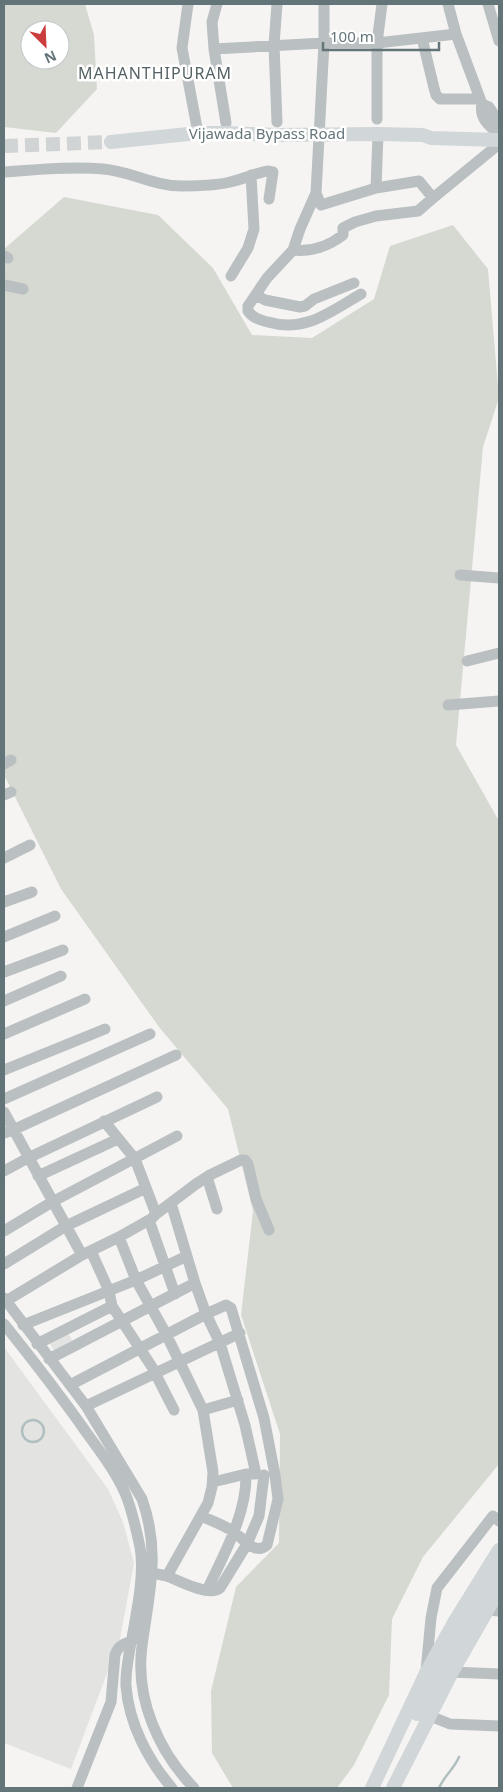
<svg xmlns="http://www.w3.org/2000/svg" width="503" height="1792" font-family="'Noto Sans',sans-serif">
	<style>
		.built { fill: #e3e4e2 }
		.green { fill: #d6d9d2; fill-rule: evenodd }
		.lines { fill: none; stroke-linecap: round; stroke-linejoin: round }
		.stream { stroke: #b0bfc0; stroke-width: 2.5 }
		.major-tunnel { stroke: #d1d4d4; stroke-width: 14; stroke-dasharray: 14 7; stroke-linecap: butt }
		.minor { stroke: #babfc1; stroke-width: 11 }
		.major { stroke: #d1d6d8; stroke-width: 14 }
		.labels { text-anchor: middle; stroke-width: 5; stroke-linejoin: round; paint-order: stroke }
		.street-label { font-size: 15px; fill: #64757a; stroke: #fff }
		.neighbourhood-label { font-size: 16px; letter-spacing: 1px; fill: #556265; stroke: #fff }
	</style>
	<rect width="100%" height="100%" fill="#f5f4f2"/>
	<path class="built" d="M68 1333 72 1340 54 1351 49 1342Z
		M4 1347 108 1489 123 1522 134 1563 120 1639 71 1769 4 1743Z"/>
	<path class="green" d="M4 4H85L94 35 97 89 56 133 4 127ZM30 30H60V60H30Z
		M64 197 158 215 213 268 252 335 312 338 374 299 390 246 453 225 488 269 499 398 483 447 456 745 499 821V1464L423 1557 392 1619 389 1695 354 1765 337 1788H233L212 1753 211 1691 236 1587 279 1543 280 1434 241 1315 253 1211 228 1109 159 1027 61 889 4 775V249Z"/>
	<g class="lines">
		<path class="stream" d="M22 1431a11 11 0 1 1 22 0a11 11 0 1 1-22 0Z
			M439 1788C444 1776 454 1769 459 1757"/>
		<path class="major-tunnel" d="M4 146 111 142"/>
		<path class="minor" d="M188 4 182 48 198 133
			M217 4 212 22 214 49 324 43H377L456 34
			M324 4V43L316 193 321 205 376 188 419 181 433 198 499 144
			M448 4 456 34 482 104C479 118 489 126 499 134
			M488 4 499 41
			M422 38 434 88 436 95 440 99H480
			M214 49 226 123
			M482 104 489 107 499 122
			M377 119V43L382 4
			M277 122 274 45 277 4
			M4 172C36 170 70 166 103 169 130 171 154 186 181 186 197 186 215 186 230 182 243 179 254 174 267 171L273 172 269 199
			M376 188 378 134
			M316 193 300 229 293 250 267 278 248 306V311C253 318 260 320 268 322 305 333 330 312 361 294
			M293 250C311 252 329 246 343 235V228L355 222 376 216 418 211 433 198
			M4 256 8 258
			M231 276 248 248 254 229 251 175
			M4 285 23 289
			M256 295 265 300 300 307 305 306 314 299 354 283
			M460 575 499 578
			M467 661 499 653
			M448 705 499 701
			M4 764 11 760
			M4 795 11 792
			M4 858 30 845
			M4 902 32 892
			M4 937 55 916
			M4 972 63 950
			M4 1001 61 976
			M4 1034 85 999
			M4 1070 105 1029
			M4 1099 150 1034
			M4 1112 82 1255
			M104 1121 135 1159 156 1214 152 1218
			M4 1133 13 1130 176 1055
			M4 1171 28 1158 157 1097
			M38 1176 118 1139
			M207 1177 217 1209
			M171 1203 195 1283 206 1314 220 1343 245 1425 256 1474
			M156 1214 196 1184 210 1175 241 1160H245L248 1164 256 1199 269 1230
			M4 1231 52 1202 177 1136
			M119 1237 136 1280 166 1334 203 1410 213 1472 212 1487 208 1503 167 1576 152 1573
			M91 1251 109 1291 112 1306 152 1367 174 1410
			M4 1264 66 1226 146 1188
			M4 1298 86 1406 142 1499C161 1553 149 1592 142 1646 135 1698 158 1751 194 1788
			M6 1301 82 1255 119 1237 149 1220 175 1294
			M4 1324C32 1359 60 1395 86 1432 100 1451 115 1471 125 1493 132 1509 136 1529 140 1547 144 1569 140 1594 136 1615 133 1637 125 1664 126 1686 129 1724 148 1760 172 1788
			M23 1325 136 1280 187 1256
			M37 1344 112 1306
			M49 1359 195 1283
			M70 1385 206 1314 226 1305 231 1308 264 1418 275 1475 278 1499 267 1545C255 1556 243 1538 234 1532 224 1525 212 1521 201 1516
			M86 1406 240 1333
			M203 1410 238 1400
			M213 1482 246 1474H252
			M167 1576C179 1581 209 1597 220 1588L247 1544 259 1516 264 1475
			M207 1590C224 1555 247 1513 246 1474
			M488 1610 499 1611
			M426 1671 431 1618 437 1588 493 1516 499 1521
			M452 1672 499 1674
			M430 1716 450 1724 499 1726
			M77 1788 111 1702 115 1655C118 1646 123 1644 132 1641"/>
		<path class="major" d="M111 142 198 133H227L277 135 378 134 423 135 431 138 499 140
			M417 1714 499 1571
			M372 1788 426 1673 455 1621 499 1550
			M393 1788 452 1672 499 1590"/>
	</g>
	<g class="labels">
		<g class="street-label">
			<text x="267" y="139">Vijawada Bypass Road</text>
		</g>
		<g class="neighbourhood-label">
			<text x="155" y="79">MAHANTHIPURAM</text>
		</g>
	</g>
	<rect width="503" height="1792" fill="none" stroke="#64757a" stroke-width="10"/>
	<g transform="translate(45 45) rotate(156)"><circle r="24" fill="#ffffff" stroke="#c1c8ca"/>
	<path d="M0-4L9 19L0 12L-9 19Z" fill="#cb3d3c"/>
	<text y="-8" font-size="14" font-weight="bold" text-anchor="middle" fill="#64757a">N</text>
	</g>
	<path d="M323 42v8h116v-8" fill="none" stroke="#64757a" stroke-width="2.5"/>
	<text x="330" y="42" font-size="15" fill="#64757a" stroke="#ffffff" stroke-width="4" paint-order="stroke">100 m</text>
</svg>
